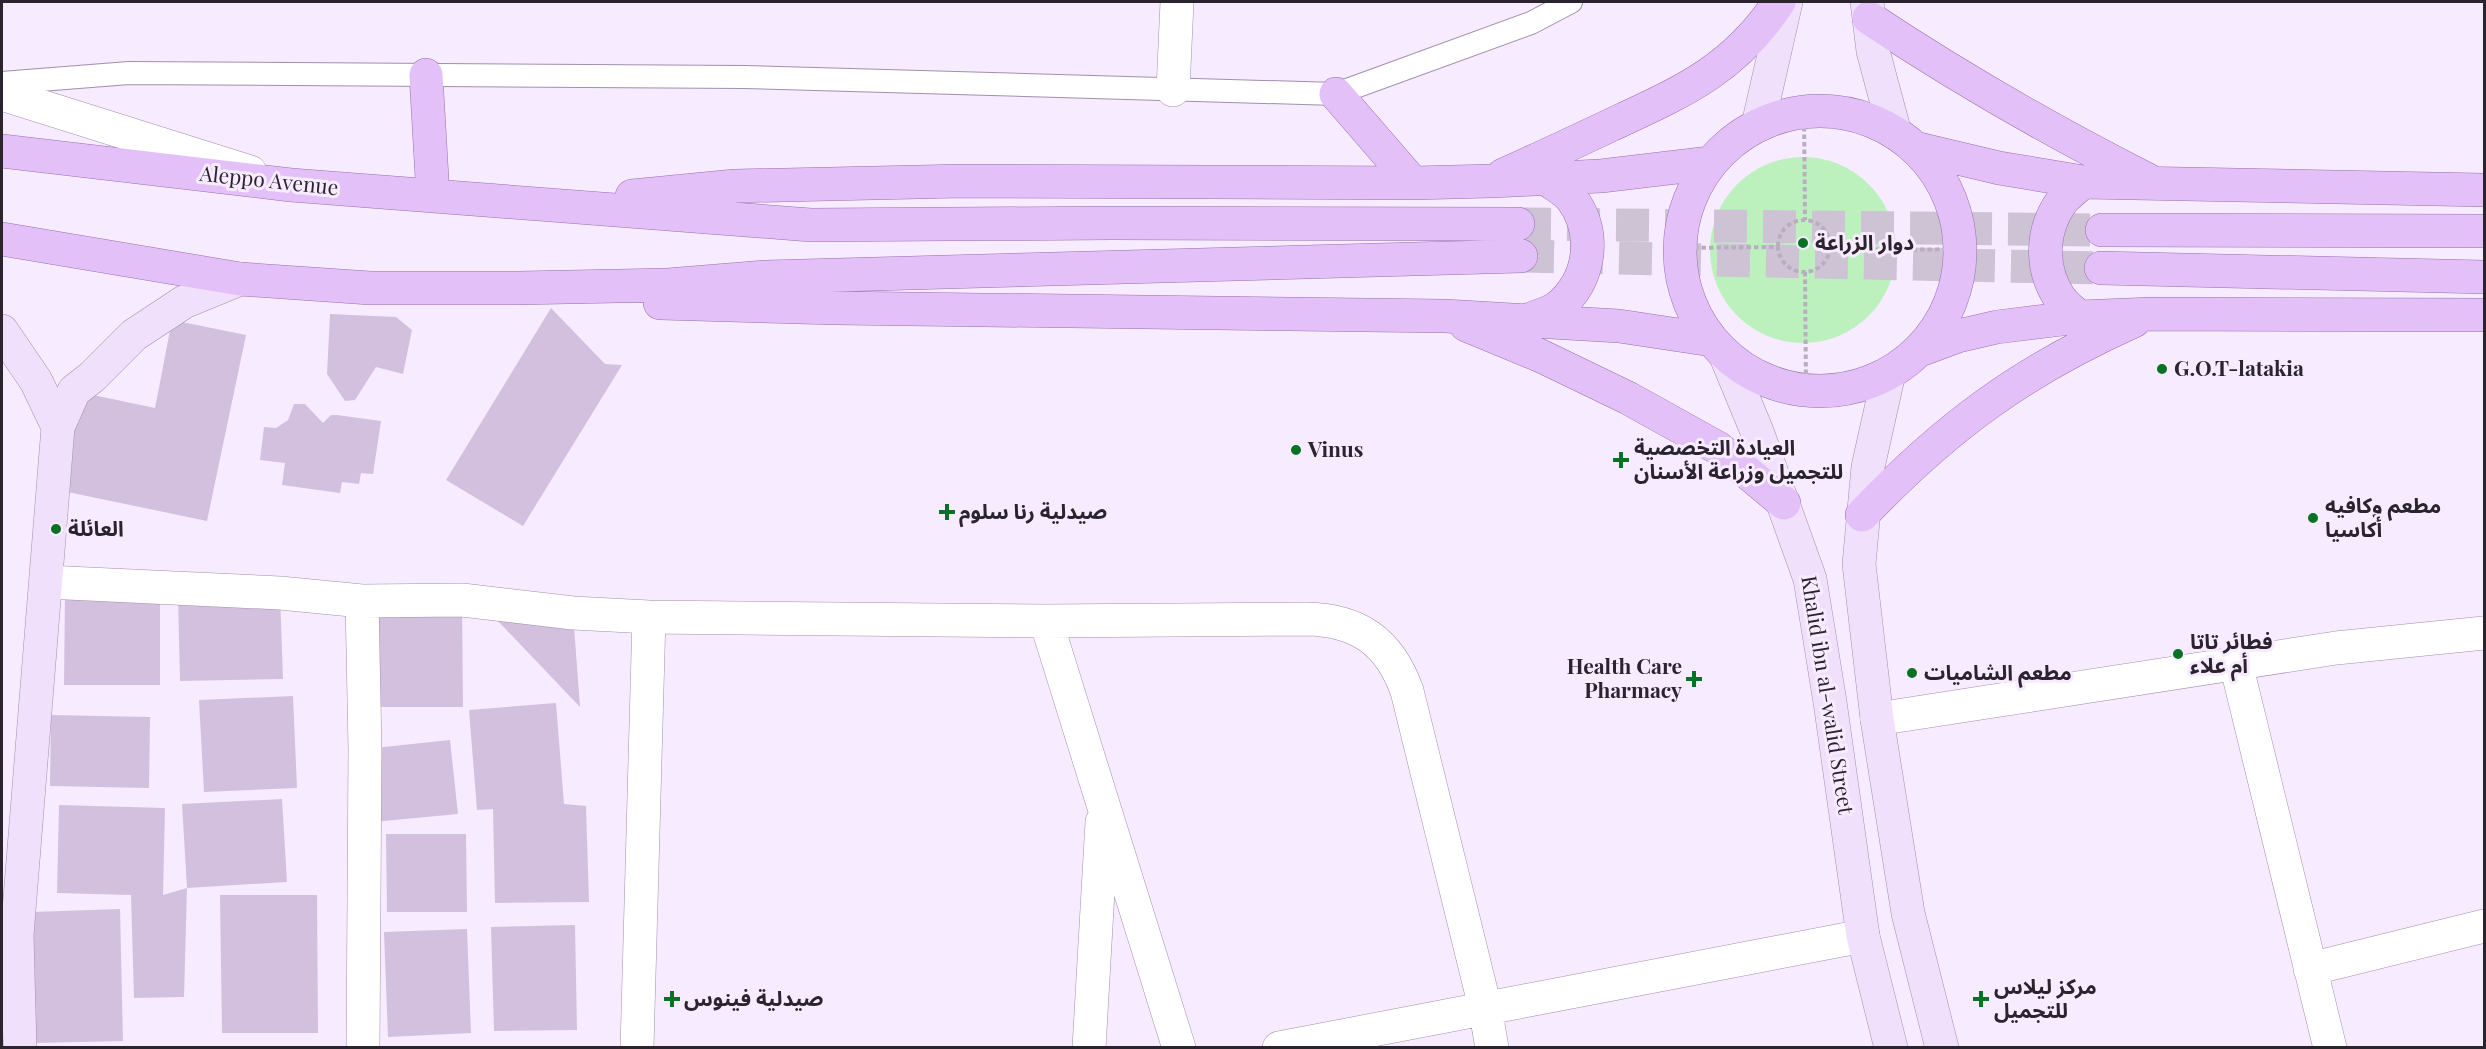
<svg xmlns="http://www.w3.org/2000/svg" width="2486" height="1049" font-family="'Playfair Display','Noto Sans Arabic',serif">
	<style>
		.green { fill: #bcf1be }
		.building { fill: #d3c0df }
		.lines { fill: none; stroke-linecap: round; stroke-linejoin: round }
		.primary-tunnel { stroke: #cec3d5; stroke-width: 33; stroke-dasharray: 33 16; stroke-linecap: butt }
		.lane-casing { stroke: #a18fad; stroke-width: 24 }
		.street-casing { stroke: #a18fad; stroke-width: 34 }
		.secondary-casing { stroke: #a18fad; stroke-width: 34 }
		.primary-casing { stroke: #966faf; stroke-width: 34 }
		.path { stroke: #b9aec0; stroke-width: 4; stroke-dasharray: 4.5 3; stroke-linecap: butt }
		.lane { stroke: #fff; stroke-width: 22 }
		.street { stroke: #fff; stroke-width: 33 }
		.secondary { stroke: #f1e0fc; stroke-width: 33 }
		.primary { stroke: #e3c1f8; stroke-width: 33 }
		.poi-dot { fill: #077223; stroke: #f7ebff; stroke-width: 2 }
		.labels { text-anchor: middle; stroke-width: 6; stroke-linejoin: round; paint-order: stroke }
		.street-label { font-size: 21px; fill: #2b242f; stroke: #f7ebff }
		.poi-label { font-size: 21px; font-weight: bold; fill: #2b242f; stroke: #f7ebff; text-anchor: start }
	</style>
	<rect width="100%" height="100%" fill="#f7ebff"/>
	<path class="green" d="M1710 250a93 93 0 1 1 186 0a93 93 0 1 1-186 0Z"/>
	<path class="building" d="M551 308 605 364 622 365 523 526 446 480Z
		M330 314 396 317 412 330 403 374 376 367 355 400 345 401 327 374Z
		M172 320 246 335 207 521 53 489 74 391 155 408Z
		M294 404H305L323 423 331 415H337L381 421 373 474 361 473 359 484 342 482 340 493 282 485 285 463 260 460 264 427 276 428 288 420Z
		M65 592H160V685H64Z
		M280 593 283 679 180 681 178 595Z
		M462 600 463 707H362V601Z
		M573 613 580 707 496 619Z
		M293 696 297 788 204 792 199 700Z
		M556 703 564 804 586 806 589 902 495 903 493 809 477 810 469 710Z
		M51 715 150 717 149 788 50 786Z
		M450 740 458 814 373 822 365 749Z
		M282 799 287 882 187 888 182 804Z
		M59 805 165 808 163 895 187 888 184 997 134 998 131 895 57 893Z
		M386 834H466L467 912H387Z
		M220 895H317L318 1033H222Z
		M120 909 123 1041 35 1043 32 912Z
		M575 925 577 1030 494 1031 491 927Z
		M467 929 471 1033 388 1037 384 932Z"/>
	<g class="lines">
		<path class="primary-tunnel" d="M1518 224 2102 230
			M1521 256 2101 268"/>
		<defs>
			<path id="lane" d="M2 83 129 73 744 77 1336 94 1531 23 1571 2"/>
			<path id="street" d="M1173 90 1177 2
				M2 94 250 172
				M46 582 280 593 362 601 462 600 573 613 649 617 1046 621 1306 619C1358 620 1389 641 1407 691L1485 1007 1492 1048
				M362 601 365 749 363 1048
				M1046 621 1179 1048
				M2236 664 2330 1048
				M1877 719 2336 648 2484 633
				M2310 969 2484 926
				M637 1048 649 617
				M1089 1048 1102 822
				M1279 1048 1863 936"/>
			<path id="secondary" d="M1867 2 1873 51 1895 133
				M1758 125 1786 2
				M2 331 36 381 58 427
				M1725 354 1758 434 1810 579 1830 702 1863 936 1891 1048
				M1889 373 1868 467 1859 564 1877 719 1908 913 1942 1048
				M20 1048 17 935 58 427 74 391 92 377 134 335 184 302 240 279"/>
			<path id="primary" d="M1869 18C1959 78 2052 131 2148 180
				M426 75 433 196
				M1336 94 1413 183
				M1680 251a140 140 0 1 1 280 0a140 140 0 1 1-280 0Z
				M1915 148 1999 168 2083 182 2484 190
				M2 151 291 185 811 225 1111 223 1518 224
				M1503 175C1539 159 1575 142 1611 125 1682 92 1734 70 1779 2
				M632 196 735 186 962 181 1413 183 1491 181 1601 176 1710 163
				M2102 230 2484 231
				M2 239 240 279 370 288H518L668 285 766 277 1521 256
				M2101 268 2484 277
				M660 303 836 308 1445 316 1619 326 1712 340
				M2079 317C2073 311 2064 305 2059 297 2040 267 2041 230 2062 201 2068 194 2076 188 2083 182
				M1528 320C1537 316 1550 313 1558 307 1591 280 1597 233 1572 199 1566 191 1554 185 1547 179
				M1466 325 1541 356 1628 398 1718 448 1784 503
				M1920 350 1958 336 1997 327 2079 317 2151 314 2484 315
				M1862 515C1946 427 2022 371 2134 321"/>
		</defs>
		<use href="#lane" class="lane-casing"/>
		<use href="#street" class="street-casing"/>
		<use href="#secondary" class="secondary-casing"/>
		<use href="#primary" class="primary-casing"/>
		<path class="path" d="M1804 112 1805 220
			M1778 246a26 26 0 1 1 52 0a26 26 0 1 1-52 0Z
			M1679 248 1778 247
			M1830 251 1960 249
			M1805 272 1806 390"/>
		<use href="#lane" class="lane"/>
		<use href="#street" class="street"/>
		<use href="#secondary" class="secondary"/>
		<use href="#primary" class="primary"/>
	</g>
	<g class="poi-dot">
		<circle cx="1803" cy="243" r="6"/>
		<circle cx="2162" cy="369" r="6"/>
		<circle cx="1296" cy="450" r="6"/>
		<path d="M1618 451h6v6h6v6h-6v6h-6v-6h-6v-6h6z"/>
		<path d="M944 503h6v6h6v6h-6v6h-6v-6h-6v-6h6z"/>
		<circle cx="2313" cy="518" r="6"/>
		<circle cx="56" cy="529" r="6"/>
		<circle cx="2178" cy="654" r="6"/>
		<circle cx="1912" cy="673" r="6"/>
		<path d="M1691 670h6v6h6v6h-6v6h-6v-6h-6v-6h6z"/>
		<path d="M669 990h6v6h6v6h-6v6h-6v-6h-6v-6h6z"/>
		<path d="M1978 990h6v6h6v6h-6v6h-6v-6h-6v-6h6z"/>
	</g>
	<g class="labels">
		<g class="street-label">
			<text transform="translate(269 181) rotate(6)" y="7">Aleppo Avenue</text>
			<text transform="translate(1827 695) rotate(81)" y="7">Khalid ibn al-walid Street</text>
		</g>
		<g class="poi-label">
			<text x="1815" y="250">دوار الزراعة</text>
			<text x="2174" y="376">G.O.T-latakia</text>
			<text x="1634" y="455">العيادة التخصصية<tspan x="1634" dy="24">للتجميل وزراعة الأسنان</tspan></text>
			<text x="1308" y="457">Vinus</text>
			<text x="2325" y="513">مطعم وكافيه<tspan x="2325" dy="24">أكاسيا</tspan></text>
			<text x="959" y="519">صيدلية رنا سلوم</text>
			<text x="68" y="536">العائلة</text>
			<text x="2190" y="649">فطائر تاتا<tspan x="2190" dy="24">أم علاء</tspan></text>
			<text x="1682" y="674" text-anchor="end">Health Care<tspan x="1682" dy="24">Pharmacy</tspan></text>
			<text x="1924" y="680">مطعم الشاميات</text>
			<text x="1994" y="994">مركز ليلاس<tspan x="1994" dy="24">للتجميل</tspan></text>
			<text x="684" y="1006">صيدلية فينوس</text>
		</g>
	</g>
	<rect width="2486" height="1049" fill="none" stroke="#2b242f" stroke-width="6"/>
</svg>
